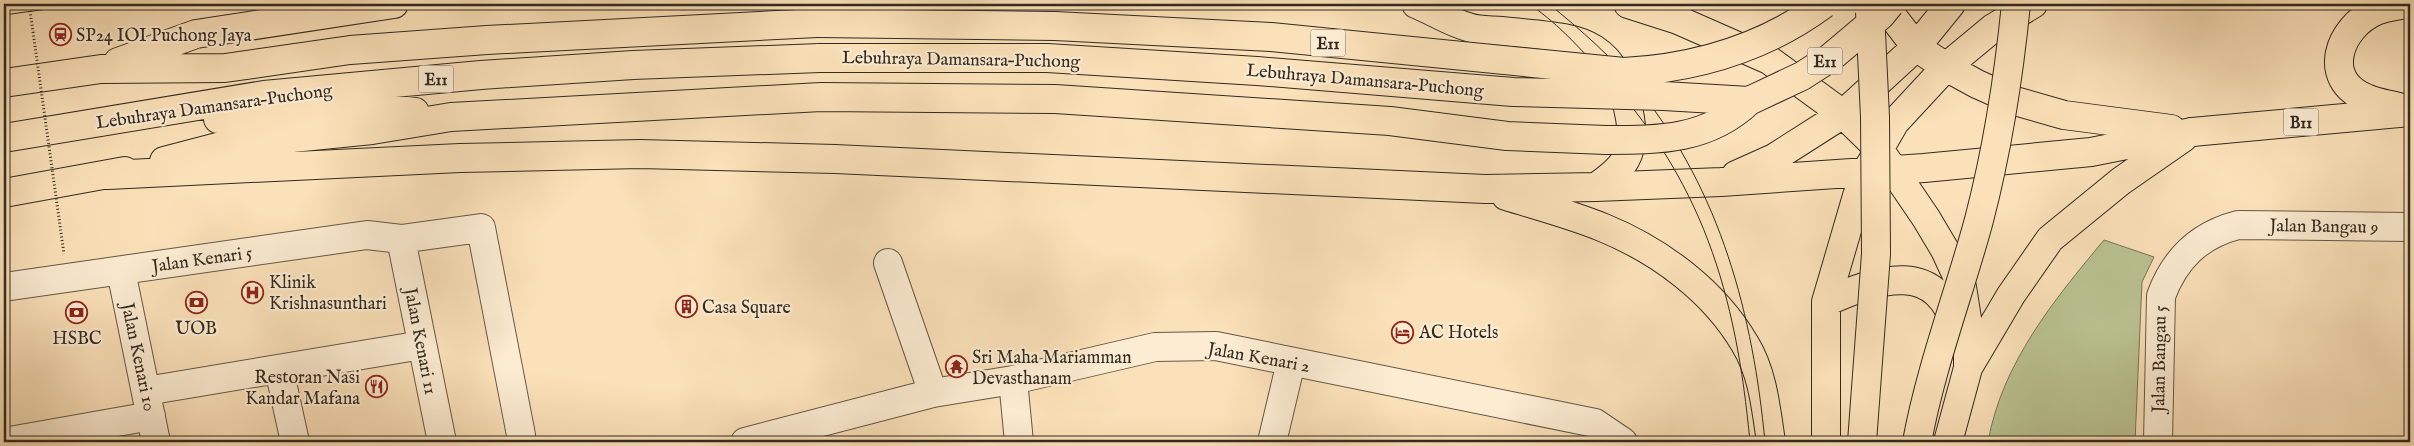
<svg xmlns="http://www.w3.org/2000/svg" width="2414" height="446" font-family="'IM FELL English',serif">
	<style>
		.green { fill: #bbc392; stroke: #76765a }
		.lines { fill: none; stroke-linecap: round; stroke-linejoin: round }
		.minor-casing { stroke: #645847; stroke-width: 30 }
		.major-casing { stroke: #322a21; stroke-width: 30 }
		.highway-casing { stroke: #322a21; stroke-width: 30 }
		.path { stroke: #322a21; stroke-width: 3; stroke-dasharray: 1 2.5; stroke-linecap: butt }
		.minor { stroke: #fcecd2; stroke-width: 28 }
		.major { stroke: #fbe1b9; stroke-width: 28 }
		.highway { stroke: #fbe1b9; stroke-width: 28 }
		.tram { stroke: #322a21; stroke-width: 1 }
		.highway-bridge-casing { stroke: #322a21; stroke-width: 30; stroke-linecap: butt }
		.path-bridge { stroke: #322a21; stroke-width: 3; stroke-dasharray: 1 2.5; stroke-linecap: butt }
		.highway-bridge { stroke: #fbe1b9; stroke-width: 28 }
		.labels { text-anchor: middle; stroke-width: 4.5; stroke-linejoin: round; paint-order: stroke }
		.shield { fill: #fcecd2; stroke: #6f6456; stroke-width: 1 }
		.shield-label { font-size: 16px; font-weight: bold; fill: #322a21 }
		.poi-label { font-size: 18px; fill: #322a21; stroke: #fcecd2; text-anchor: start }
		.street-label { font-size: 18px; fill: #322a21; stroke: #fcecd2 }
	</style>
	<rect width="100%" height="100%" fill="#fbe1b9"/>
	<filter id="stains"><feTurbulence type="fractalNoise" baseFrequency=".004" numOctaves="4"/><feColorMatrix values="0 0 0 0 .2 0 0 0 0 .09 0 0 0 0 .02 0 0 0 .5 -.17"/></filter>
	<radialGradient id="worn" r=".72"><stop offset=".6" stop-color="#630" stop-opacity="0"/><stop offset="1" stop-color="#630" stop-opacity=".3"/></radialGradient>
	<path class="green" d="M2104 240 2154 257 2142 282 2135 442H1988C2002 363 2054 300 2104 240Z"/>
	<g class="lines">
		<defs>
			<path id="minor" d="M401 239 442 442
				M888 263 933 393
				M121 271 156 442
				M4 287 367 235 401 239 481 228 521 435
				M279 369 295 442
				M1013 380 1019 442
				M146 391 422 345
				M4 442 151 416
				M745 442 933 393 1013 380 1155 347 1216 346 1595 423 1623 442
				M1272 442 1291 362
				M2158 442 2161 296C2175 258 2199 235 2238 225L2410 227"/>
			<path id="major" d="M2399 107C2388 104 2376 103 2366 98 2320 79 2339 27 2376 11 2385 7 2396 6 2406 4
				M2192 132 2410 112"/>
			<path id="highway" d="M1416 4C1433 11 1450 22 1468 27 1478 31 1491 30 1502 31 1575 39 1615 33 1630 118 1636 154 1624 168 1596 187
				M1628 4 1678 20 1769 60 1843 114 1879 149 1926 218 1945 250 1962 287 1968 325V368L1948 442
				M1883 4 1916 47 1946 67 1977 84 2015 101 2064 115 2171 129
				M118 62 196 34 394 4
				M4 83 101 69 225 68 350 50 487 40 817 23
				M218 119 390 109 415 112
				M4 138 264 95 481 75 633 65 820 58
				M164 161 225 145 372 130 451 117 821 97 1055 99 1390 121 1507 136 1606 140
				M108 175 460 158 640 154 835 159 1485 189 1596 187 1721 182 1924 168 2091 152 2192 132
				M1736 175 1774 158 1843 114 1916 47 1951 4
				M4 193 125 171
				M1506 196C1538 206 1573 215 1604 228 1660 251 1714 291 1745 344 1763 373 1766 409 1771 442
				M1826 302C1880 278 1937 258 1958 332
				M1969 366 2011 295 2050 239 2121 181 2183 138
				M1826 442V302L1857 196 1866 172 1895 122 1946 67 1993 28 2033 4"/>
		</defs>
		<use href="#minor" class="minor-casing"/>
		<use href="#major" class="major-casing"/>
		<use href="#highway" class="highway-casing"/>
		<path class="path" d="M29 4 33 32"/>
		<use href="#minor" class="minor"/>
		<use href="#major" class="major"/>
		<use href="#highway" class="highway"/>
		<path class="tram" d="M1529 4C1555 21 1577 45 1598 68 1703 179 1736 293 1750 442
			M1549 4C1581 30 1613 58 1639 90 1721 192 1753 315 1765 442
			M4 15 84 4"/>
		<defs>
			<path id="highway-bridge" d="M817 23 1055 26 1271 37 1624 72C1696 68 1766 47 1824 4
				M820 58H1047L1257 71 1513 92 1664 96 1749 101 1802 76 1830 58 1881 15 1890 4
				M1606 140C1660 140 1708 140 1749 101
				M1862 442 1876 254 1875 117 1870 12
				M1917 442C1931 366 1959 294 1979 220 1997 151 2009 74 2016 4"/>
		</defs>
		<use href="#highway-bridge" class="highway-bridge-casing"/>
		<path class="path-bridge" d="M33 32 64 254"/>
		<use href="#highway-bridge" class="highway-bridge"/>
	</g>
	<defs>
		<symbol id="station-ring" viewBox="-11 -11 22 22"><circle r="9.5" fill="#fcecd2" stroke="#8f2418" stroke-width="1.5"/><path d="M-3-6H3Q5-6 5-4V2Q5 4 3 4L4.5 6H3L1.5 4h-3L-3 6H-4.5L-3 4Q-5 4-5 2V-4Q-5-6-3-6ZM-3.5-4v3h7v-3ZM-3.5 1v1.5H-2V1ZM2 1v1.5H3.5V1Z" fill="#8f2418"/></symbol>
		<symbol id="hospital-ring" viewBox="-11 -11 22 22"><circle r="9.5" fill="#fcecd2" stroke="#8f2418" stroke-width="1.5"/><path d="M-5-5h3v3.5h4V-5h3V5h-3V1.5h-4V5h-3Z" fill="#8f2418"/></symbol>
		<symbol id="bank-ring" viewBox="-11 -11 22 22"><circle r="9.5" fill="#fcecd2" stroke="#8f2418" stroke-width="1.5"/><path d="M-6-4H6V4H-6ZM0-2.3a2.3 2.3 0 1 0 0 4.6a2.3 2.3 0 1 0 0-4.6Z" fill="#8f2418"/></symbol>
		<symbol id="building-ring" viewBox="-11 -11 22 22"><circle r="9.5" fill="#fcecd2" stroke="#8f2418" stroke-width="1.5"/><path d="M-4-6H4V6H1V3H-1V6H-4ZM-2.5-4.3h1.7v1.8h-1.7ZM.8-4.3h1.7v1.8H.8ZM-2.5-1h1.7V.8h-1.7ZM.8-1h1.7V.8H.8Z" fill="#8f2418"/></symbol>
		<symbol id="hotel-ring" viewBox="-11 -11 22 22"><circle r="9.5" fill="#fcecd2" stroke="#8f2418" stroke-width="1.5"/><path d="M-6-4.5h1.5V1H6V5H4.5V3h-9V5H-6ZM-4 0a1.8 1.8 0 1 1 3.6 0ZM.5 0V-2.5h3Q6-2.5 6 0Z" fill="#8f2418"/></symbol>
		<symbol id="temple-ring" viewBox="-11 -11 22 22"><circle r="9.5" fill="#fcecd2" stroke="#8f2418" stroke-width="1.5"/><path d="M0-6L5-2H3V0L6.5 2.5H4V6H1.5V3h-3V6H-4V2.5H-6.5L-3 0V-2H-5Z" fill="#8f2418"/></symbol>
		<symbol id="restaurant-ring" viewBox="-11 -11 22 22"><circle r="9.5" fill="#fcecd2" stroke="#8f2418" stroke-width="1.5"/><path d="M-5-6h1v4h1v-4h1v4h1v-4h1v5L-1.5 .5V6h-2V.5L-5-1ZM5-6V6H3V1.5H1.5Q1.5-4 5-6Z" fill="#8f2418"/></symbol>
	</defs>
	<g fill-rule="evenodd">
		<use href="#station-ring" x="48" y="22" width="25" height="25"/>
		<use href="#hospital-ring" x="240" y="280" width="25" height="25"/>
		<use href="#bank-ring" x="184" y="290" width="25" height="25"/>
		<use href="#building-ring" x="674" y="294" width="25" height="25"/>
		<use href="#bank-ring" x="64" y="300" width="25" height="25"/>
		<use href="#hotel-ring" x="1390" y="320" width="25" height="25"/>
		<use href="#temple-ring" x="944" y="354" width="25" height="25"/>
		<use href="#restaurant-ring" x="364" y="374" width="25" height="25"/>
	</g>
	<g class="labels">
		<g class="shield">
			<rect x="1310.5" y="29.5" width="35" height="27" rx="4"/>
			<rect x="1807.5" y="47.5" width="35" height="27" rx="4"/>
			<rect x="418.5" y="65.5" width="35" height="27" rx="4"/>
			<rect x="2283.5" y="108.5" width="35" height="27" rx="4"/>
		</g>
		<g class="shield-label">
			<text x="1328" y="49">E11</text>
			<text x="1825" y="67">E11</text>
			<text x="436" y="85">E11</text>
			<text x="2301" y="128">B11</text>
		</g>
		<g class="poi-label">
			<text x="76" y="41">SP24 IOI Puchong Jaya</text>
			<text x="269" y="288">Klinik<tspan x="269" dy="21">Krishnasunthari</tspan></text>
			<text x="702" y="313">Casa Square</text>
			<text x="196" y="334" text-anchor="middle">UOB</text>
			<text x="1419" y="338">AC Hotels</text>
			<text x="77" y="344" text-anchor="middle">HSBC</text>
			<text x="972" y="363">Sri Maha Mariamman<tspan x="972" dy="21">Devasthanam</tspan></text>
			<text x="360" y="383" text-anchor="end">Restoran Nasi<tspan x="360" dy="21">Kandar Mafana</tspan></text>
		</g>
		<g class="street-label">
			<text transform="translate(961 59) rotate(1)" y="6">Lebuhraya Damansara–Puchong</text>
			<text transform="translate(1365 80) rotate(5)" y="6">Lebuhraya Damansara–Puchong</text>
			<text transform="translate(214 106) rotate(-8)" y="6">Lebuhraya Damansara–Puchong</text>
			<text transform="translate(2324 226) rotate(1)" y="6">Jalan Bangau 9</text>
			<text transform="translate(202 259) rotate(-8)" y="6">Jalan Kenari 5</text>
			<text transform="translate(421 341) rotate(79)" y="6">Jalan Kenari 11</text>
			<text transform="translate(139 357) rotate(78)" y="6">Jalan Kenari 10</text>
			<text transform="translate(1259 357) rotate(10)" y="6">Jalan Kenari 2</text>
			<text transform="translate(2159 359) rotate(-89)" y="6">Jalan Bangau 5</text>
		</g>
	</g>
	<rect width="2414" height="446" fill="none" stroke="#fbe1b9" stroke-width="20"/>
	<rect x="5" y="5" width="2404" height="436" fill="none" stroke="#322a21" stroke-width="2.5"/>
	<rect x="10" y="10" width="2394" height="426" fill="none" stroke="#322a21"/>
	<rect width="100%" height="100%" filter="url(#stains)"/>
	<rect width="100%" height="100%" fill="url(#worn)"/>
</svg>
